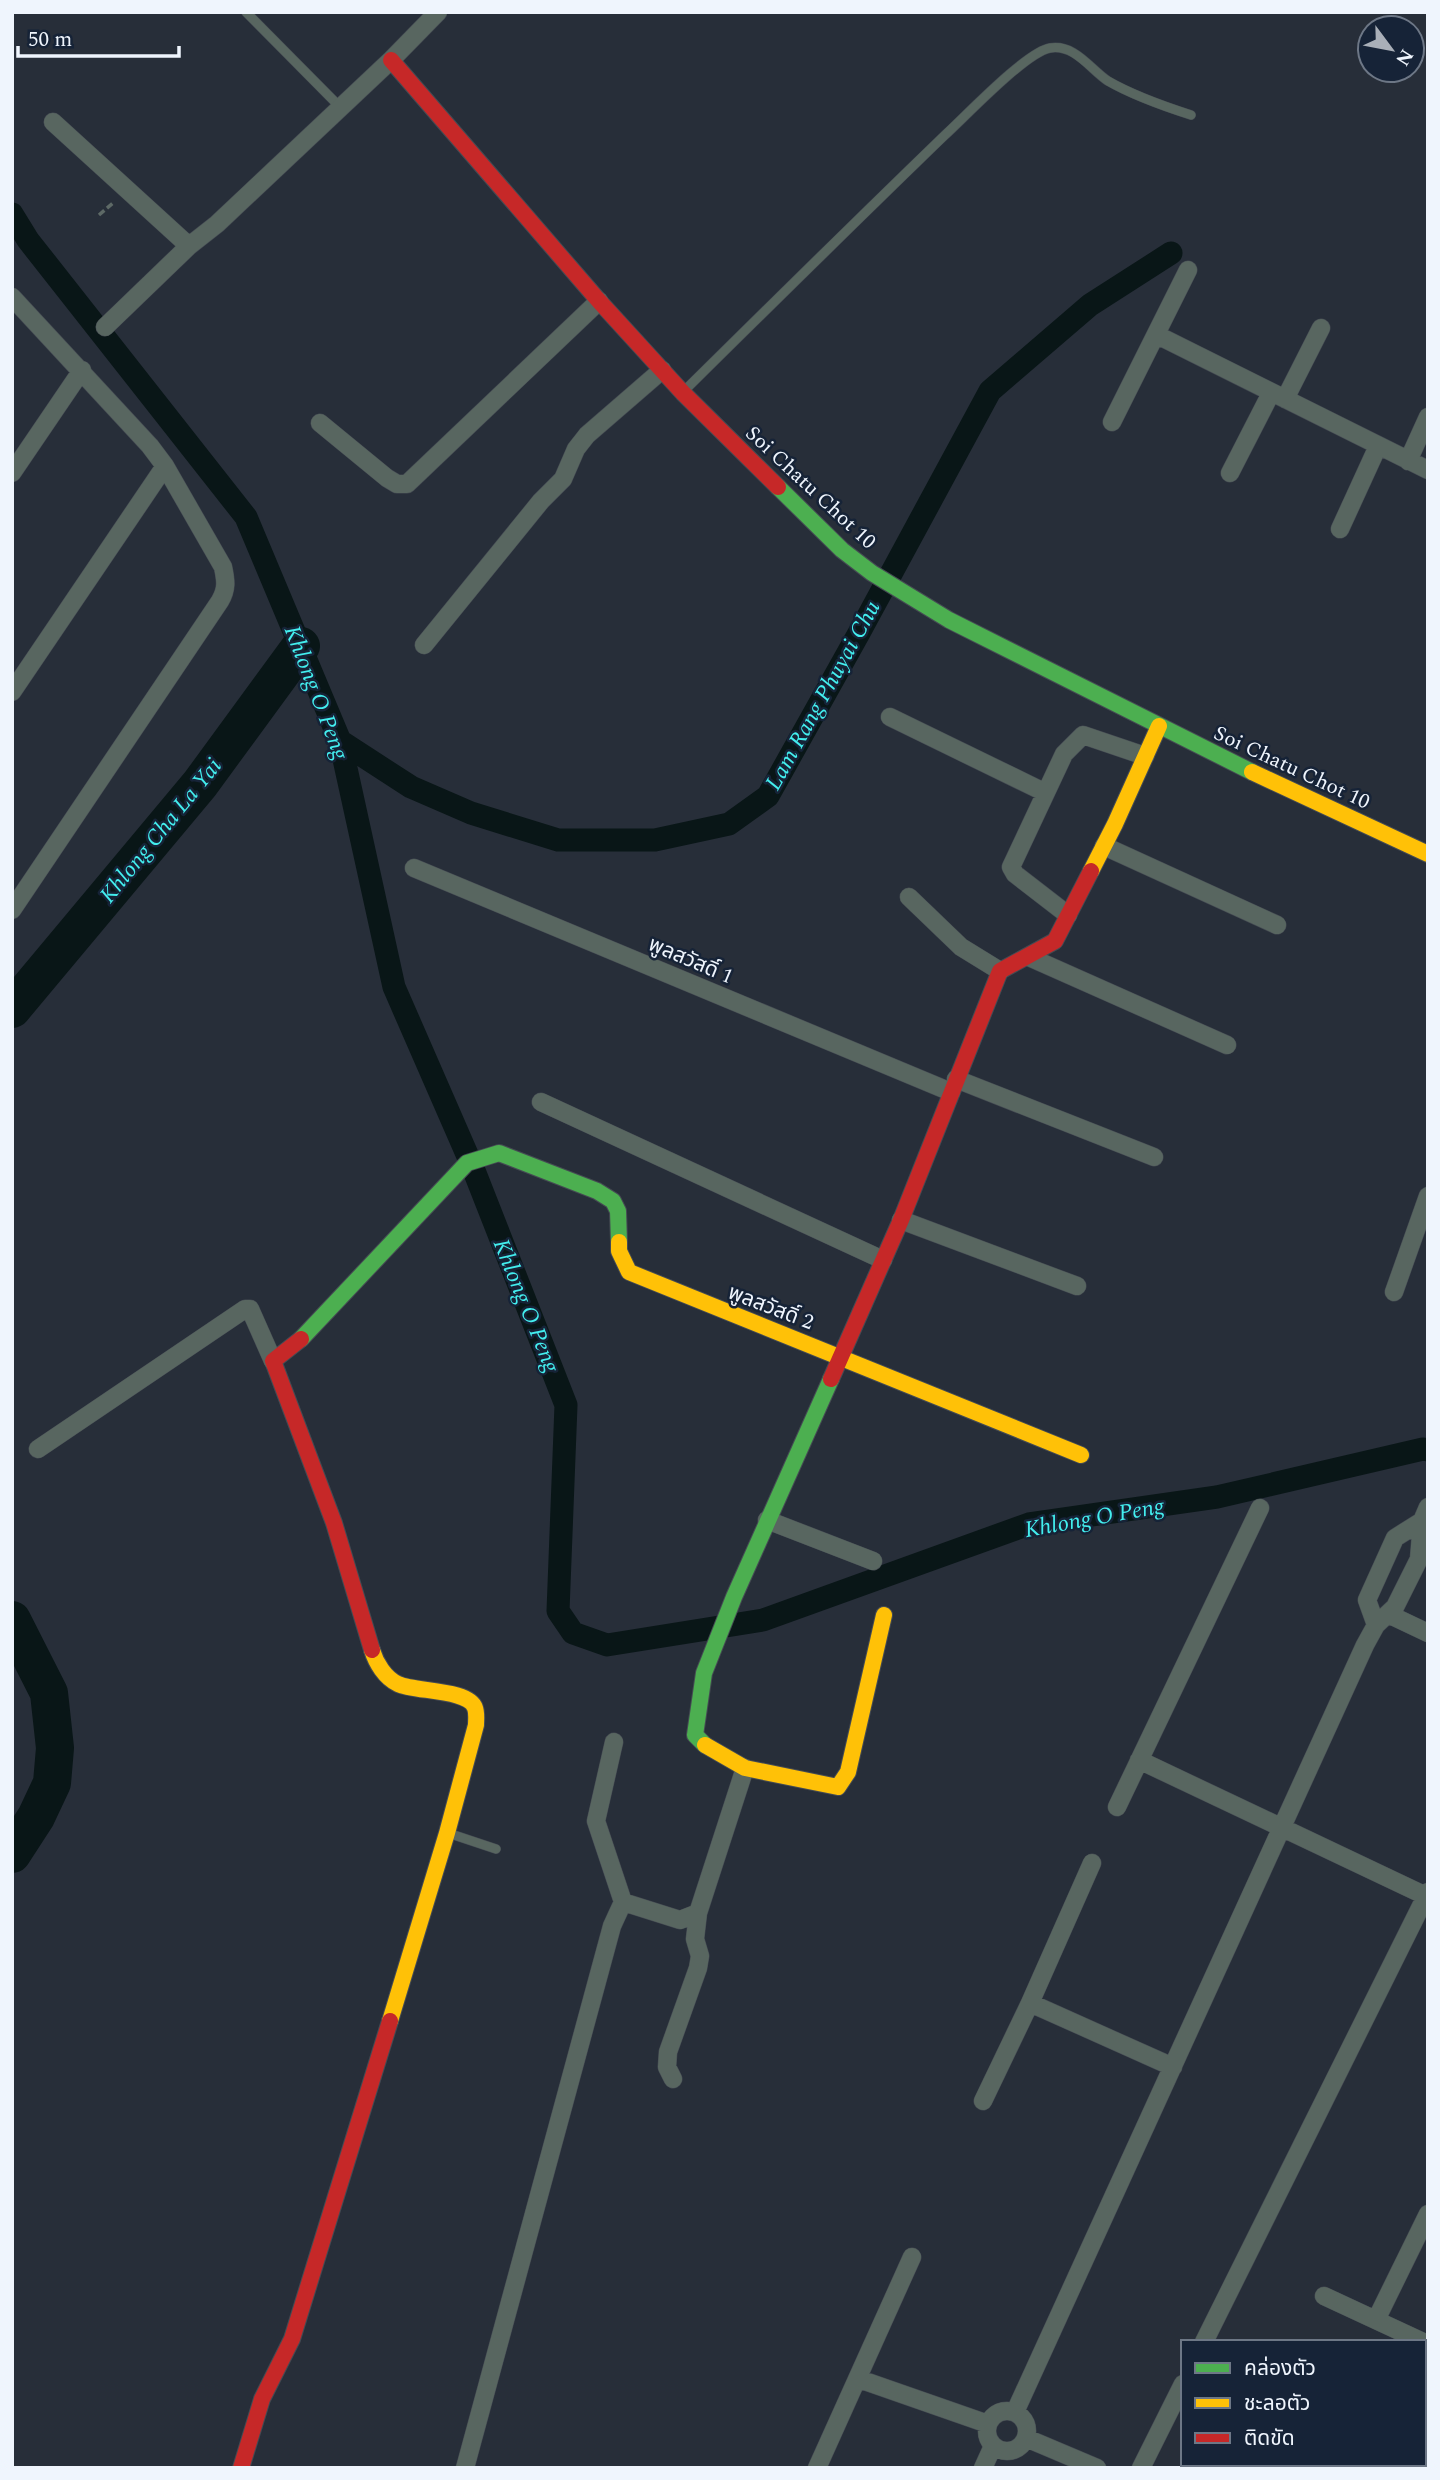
<svg xmlns="http://www.w3.org/2000/svg" width="1440" height="2480" font-family="Spectral,'Noto Sans Thai',serif">
	<style>
		.lines { fill: none; stroke-linecap: round; stroke-linejoin: round }
		.canal { stroke: #091617; stroke-width: 23 }
		.river { stroke: #091617; stroke-width: 38 }
		.lane-casing { stroke: #454b53; stroke-width: 10 }
		.street-casing { stroke: #454b53; stroke-width: 19 }
		.fast-casing { stroke: #454b53; stroke-width: 18 }
		.slow-casing { stroke: #454b53; stroke-width: 18 }
		.jam-casing { stroke: #454b53; stroke-width: 18 }
		.path { stroke: #5d6966; stroke-width: 3.5; stroke-dasharray: 7 3.5; stroke-linecap: butt }
		.lane { stroke: #586660; stroke-width: 9 }
		.street { stroke: #586660; stroke-width: 18 }
		.fast { stroke: #4caf50; stroke-width: 16 }
		.slow { stroke: #ffc107; stroke-width: 16 }
		.jam { stroke: #c62828; stroke-width: 16 }
		.labels { text-anchor: middle; stroke-width: 5; stroke-linejoin: round; paint-order: stroke }
		.street-label { font-size: 21px; fill: #eff5fd; stroke: #162337 }
		.water-label { font-size: 23px; font-style: italic; fill: #43eeef; stroke: #162337 }
	</style>
	<rect width="100%" height="100%" fill="#272e39"/>
	<g class="lines">
		<path class="canal" d="M12 214 28 240 246 517 340 741 394 987 473 1168 566 1405 558 1611 573 1633 607 1645 763 1620 1029 1524 1217 1497 1423 1449 1428 1450
			M340 741 411 787 471 813 558 840H655L729 824 768 796 859 633 990 391 1090 305 1171 253"/>
		<path class="river" d="M12 1009 200 784 301 646
			M12 1620 49 1693 55 1748 52 1783 36 1817 12 1854"/>
		<defs>
			<path id="lane" d="M246 12 341 108
				M684 391C770 306 857 220 945 135 965 117 1026 52 1050 48 1075 44 1090 69 1108 81 1134 96 1163 106 1191 115
				M451 1834 496 1849"/>
			<path id="street" d="M53 122 189 246 217 224 391 60 438 12
				M12 297 150 446 165 466 223 567C226 581 227 589 220 601L12 910
				M105 327 189 246
				M1157 335 1428 470
				M1285 399 1321 328
				M1112 422 1188 270
				M320 423 387 478 397 484H407L599 301
				M1408 461 1428 417
				M12 473 82 370
				M1230 473 1271 393
				M1340 529 1378 446
				M424 645 541 501 563 479 576 449 587 435 662 370
				M12 692 165 466
				M890 717 1044 792
				M1104 846 1277 925
				M414 868 951 1092
				M909 897 961 947 1000 971
				M1068 915 1015 874 1011 867 1064 754 1083 735 1145 756
				M1029 957 1227 1045
				M956 1079 1154 1157
				M541 1102 883 1260
				M901 1220 1077 1286
				M1394 1292 1428 1196
				M38 1449 245 1309H250L273 1361
				M767 1520 873 1561
				M1388 1614 1428 1633
				M1376 1625 1367 1600 1395 1538 1422 1521
				M1139 1760 1426 1896
				M1117 1807 1260 1508
				M623 1902 680 1920 698 1913
				M1030 2003 1173 2067
				M673 2079 667 2067 668 2052 698 1968 700 1956 695 1939 698 1913 745 1768
				M983 2101 1030 2003 1092 1863
				M1324 2296 1423 2342
				M1376 2320 1428 2214
				M1204 2342 1428 1892
				M859 2379 988 2424
				M987 2431a20 20 0 1 1 40 0a20 20 0 1 1-40 0Z
				M1015 2412 1365 1645 1376 1625 1395 1607 1419 1559 1422 1521 1428 1507
				M1026 2438 1097 2468
				M1306 2464 1311 2468
				M465 2468 612 1926 623 1902 596 1821 614 1742
				M817 2468 912 2257
				M983 2468 993 2446
				M1141 2468 1183 2384"/>
			<path id="fast" d="M778 487 842 550 872 573 949 620 1252 772
				M301 1339 467 1163 499 1153 597 1191 613 1201 618 1211 619 1242
				M705 1745 695 1735 704 1673 734 1597 831 1379"/>
			<path id="slow" d="M1252 772 1428 854
				M1091 871 1115 824 1159 726
				M619 1242V1251L629 1272 1081 1455
				M372 1650C376 1663 385 1678 398 1684 414 1692 469 1689 475 1708 477 1713 476 1720 476 1725L447 1833 390 2021
				M705 1745 745 1768 838 1787 848 1772 884 1615"/>
			<path id="jam" d="M391 60 599 301 683 393 778 487
				M301 1339 273 1361 334 1523 372 1650
				M831 1379 901 1220 1000 971 1055 941 1091 871
				M241 2468 262 2399 292 2339 390 2021"/>
		</defs>
		<use href="#lane" class="lane-casing"/>
		<use href="#street" class="street-casing"/>
		<use href="#fast" class="fast-casing"/>
		<use href="#slow" class="slow-casing"/>
		<use href="#jam" class="jam-casing"/>
		<path class="path" d="M99 215 113 203"/>
		<use href="#lane" class="lane"/>
		<use href="#street" class="street"/>
		<use href="#fast" class="fast"/>
		<use href="#slow" class="slow"/>
		<use href="#jam" class="jam"/>
	</g>
	<g class="labels">
		<g class="street-label">
			<text transform="translate(811 487) rotate(43)" y="7">Soi Chatu Chot 10</text>
			<text transform="translate(1292 767) rotate(25)" y="7">Soi Chatu Chot 10</text>
			<text transform="translate(691 960) rotate(23)" y="7">พูลสวัสดิ์ 1</text>
			<text transform="translate(771 1307) rotate(21)" y="7">พูลสวัสดิ์ 2</text>
		</g>
		<g class="water-label">
			<text transform="translate(317 692) rotate(69)" y="8">Khlong O Peng</text>
			<text transform="translate(822 695) rotate(-61)" y="8">Lam Rang Phuyai Chu</text>
			<text transform="translate(160 830) rotate(-51)" y="8">Khlong Cha La Yai</text>
			<text transform="translate(527 1305) rotate(68)" y="8">Khlong O Peng</text>
			<text transform="translate(1094 1517) rotate(-10)" y="8">Khlong O Peng</text>
		</g>
	</g>
	<rect width="1440" height="2480" fill="none" stroke="#eff5fd" stroke-width="28"/>
	<rect x="1181" y="2340" width="245" height="126" fill="#162337" stroke="#6d7786" stroke-width="2"/>
	<rect x="1195" y="2363" width="35" height="10" fill="#4caf50" stroke="#6d7786" stroke-width="2"/>
	<text x="1244" y="2375" font-size="21" fill="#eff5fd">คล่องตัว</text>
	<rect x="1195" y="2398" width="35" height="10" fill="#ffc107" stroke="#6d7786" stroke-width="2"/>
	<text x="1244" y="2410" font-size="21" fill="#eff5fd">ชะลอตัว</text>
	<rect x="1195" y="2433" width="35" height="10" fill="#c62828" stroke="#6d7786" stroke-width="2"/>
	<text x="1244" y="2445" font-size="21" fill="#eff5fd">ติดขัด</text>
	<g transform="translate(1391 49) rotate(122)"><circle r="33" fill="#162337" stroke="#6d7786" stroke-width="2"/>
	<path d="M0-5L12 26L0 18L-12 26Z" fill="#a9afb8"/>
	<text y="-10" font-size="19" font-weight="bold" text-anchor="middle" fill="#eff5fd">N</text>
	</g>
	<path d="M18 46v10h161v-10" fill="none" stroke="#eff5fd" stroke-width="3.5"/>
	<text x="28" y="46" font-size="21" fill="#eff5fd" stroke="#162337" stroke-width="5" paint-order="stroke">50 m</text>
</svg>
